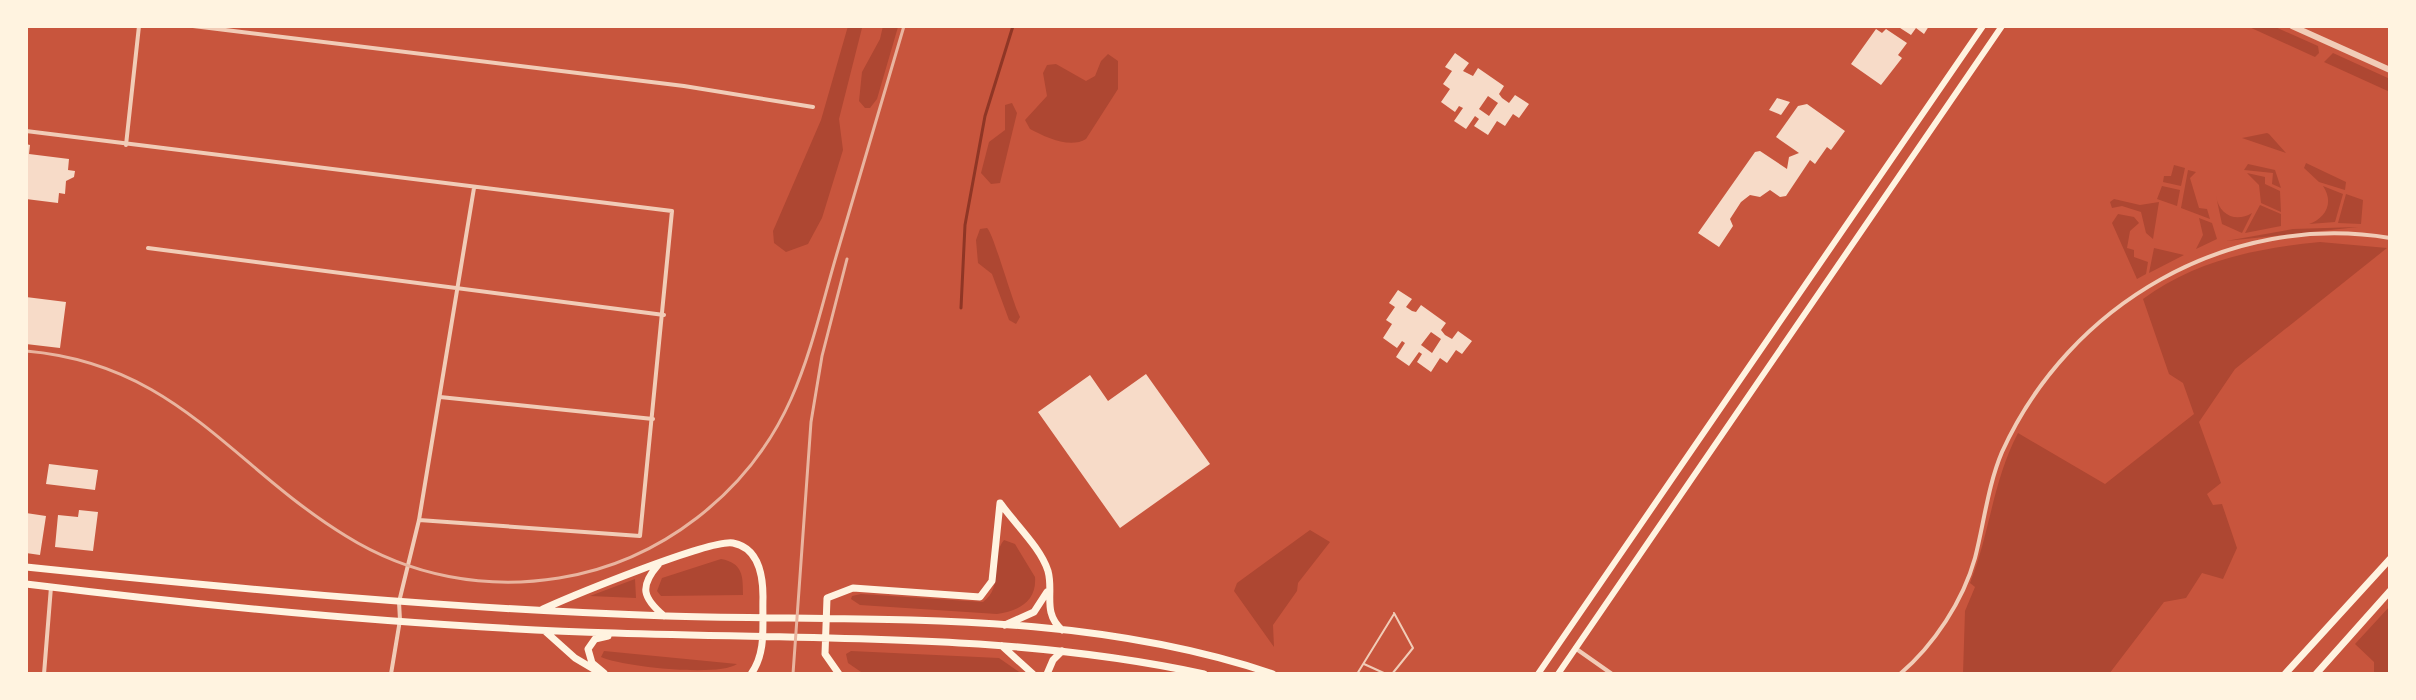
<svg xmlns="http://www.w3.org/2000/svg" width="2416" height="700" font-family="Roboto,sans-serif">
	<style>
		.green { fill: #ae4732 }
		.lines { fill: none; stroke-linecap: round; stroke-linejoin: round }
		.stream { stroke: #8f3625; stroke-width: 3 }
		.building { fill: #f7dbc8; fill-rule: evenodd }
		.service { stroke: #f1ccb7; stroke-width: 2 }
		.minor { stroke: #f1ccb7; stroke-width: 4 }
		.tertiary { stroke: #f1ccb7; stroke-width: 6 }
		.secondary { stroke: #fff3e0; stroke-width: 6 }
		.primary { stroke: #fff3e0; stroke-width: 7 }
		.rail { stroke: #e9b49f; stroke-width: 3 }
	</style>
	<rect width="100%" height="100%" fill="#c8553d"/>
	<path class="green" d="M848 26 862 28 839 119 843 150 822 218 808 244 786 252 774 243 773 231 821 120Z
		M883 26 898 27 877 99 870 108H865L859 101 862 72 880 39Z
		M2247 26H2273L2318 46 2319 53 2315 57Z
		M2333 53 2390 79V92L2324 62Z
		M1108 54 1118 61V89L1086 139C1070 149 1045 137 1030 129L1025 120 1047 96 1043 73 1047 65 1056 64 1086 81 1095 76 1101 61Z
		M1012 103 1017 113 1000 183 991 184 981 173 989 142 1005 130V105Z
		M2267 133 2269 134 2286 153 2242 138Z
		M2306 163 2346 182 2345 190 2319 182 2304 168Z
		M2248 164 2275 170 2281 188 2272 184 2273 173 2244 170Z
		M2174 165 2185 168 2181 186 2163 182 2164 176H2171Z
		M2188 170 2196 172 2190 178 2199 208 2207 209 2210 219 2181 208Z
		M2247 173 2265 177V184L2280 191 2281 212 2261 203 2259 185Z
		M2162 186 2180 190 2177 206 2157 199Z
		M2323 186 2343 194 2335 222 2309 224C2324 219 2335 204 2323 186Z
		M2346 194 2363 200 2361 224 2338 223Z
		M2216 196C2219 215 2236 223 2252 213L2242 233 2222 224Z
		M2114 199 2140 205 2159 202 2153 239 2146 233 2141 212 2122 206 2112 208 2110 202Z
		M2260 205 2281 214V226L2245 233Z
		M2118 214 2134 217 2139 223 2130 231 2127 248 2134 250V257L2148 262 2146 274 2137 279 2112 223Z
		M2199 218 2212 223 2217 239 2196 249 2203 235Z
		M2358 227 2226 241 2293 229Z
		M987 228C993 232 1012 301 1020 317L1016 324 1009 320 992 274 978 263 976 240 980 229Z
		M2320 242 2387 248 2235 369 2199 422 2221 483 2207 494 2213 505 2222 504 2237 548 2223 579 2202 573 2186 598 2164 602 2109 674H1963L1965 611 1975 587 1970 583C1990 533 1993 480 2018 433L2105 484 2194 414 2183 383 2169 374 2143 299C2194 261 2257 248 2320 242Z
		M2154 248 2184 255 2149 273Z
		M1310 530 1330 542 1298 583 1297 591 1273 625 1274 647 1234 591 1237 583Z
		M1004 540 1015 544 1035 577C1037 601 1019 611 997 614L860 605 851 599 852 596 861 594 983 602C1005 586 989 558 1004 540Z
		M721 559C743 563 743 576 743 595L661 596 657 591 662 578Z
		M635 579 636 598 590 596Z
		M2390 606V674H2374V662L2355 644Z
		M604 651 737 664C719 677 623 667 601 657Z
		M851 651 999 658 1022 674H864L848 663 846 654Z"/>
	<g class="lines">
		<path class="stream" d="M961 308 965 225 985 116 1013 26"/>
	</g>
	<path class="building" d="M1897 26H1929L1924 34 1916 28 1911 35Z
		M1876 29 1882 33 1886 29 1907 43 1898 55 1902 58 1881 85 1851 64Z
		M1455 53 1469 63 1463 71 1473 76 1478 68 1504 86 1499 94 1502 98 1509 103 1515 95 1529 104 1519 118 1513 114 1505 126 1497 121 1488 135 1474 126 1479 119 1475 116 1466 129 1454 121 1463 108 1459 106 1455 112 1441 102 1450 89 1443 84 1452 71 1445 67ZM1488 96 1498 103 1489 116 1479 109Z
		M1777 98 1790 102 1781 115 1769 110Z
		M1807 104 1845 131 1831 150 1827 147 1815 164 1810 160 1786 196 1780 197 1770 190 1760 197 1750 195 1741 202 1730 219 1733 226 1719 247 1698 233 1755 152 1760 151 1787 169 1789 157 1799 153 1776 137 1798 106Z
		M26 144 30 145 29 154 69 159 68 170 75 171 74 177 66 181 65 194 59 193 58 203 26 199Z
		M1398 290 1412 299 1406 307 1412 311 1416 312 1421 305 1446 323 1441 330 1445 335 1452 339 1458 331 1472 341 1462 354 1456 350 1447 363 1440 358 1431 372 1417 362 1422 354 1419 352 1409 366 1396 357 1405 343 1402 341 1397 348 1383 338 1392 324 1386 320 1395 307 1389 303ZM1431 332 1441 339 1432 353 1421 345Z
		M26 297 66 302 60 348 26 344Z
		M1146 374 1210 464 1120 528 1038 412 1090 375 1108 401Z
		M49 464 98 470 95 490 46 484Z
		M79 510 98 512 93 551 55 547 58 515 78 517Z
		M26 513 46 516 40 555 26 553Z"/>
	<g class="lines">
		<path class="service" d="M1364 664 1386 674
			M1357 674 1394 614
			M1392 674 1413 648 1394 613"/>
		<path class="minor" d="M193 26 684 86 813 107
			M26 131 672 211 640 536 419 520
			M126 145 139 26
			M148 248 664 315
			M440 397 653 419
			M1575 648 1612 674
			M44 674 51 587
			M391 674 400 620 399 602 419 520 474 188
			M1900 674C1934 645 1963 601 1975 558 1984 523 1988 485 2002 452 2069 304 2229 211 2390 238"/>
		<path class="tertiary" d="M2292 26 2390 70"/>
		<path class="secondary" d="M1538 674 1983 26
			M1558 674C1707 459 1855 243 2002 26"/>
		<path class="primary" d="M1001 504C1015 524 1041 548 1048 571 1054 593 1042 612 1062 630
			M658 565C639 587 643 598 664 616
			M26 567C239 589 453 609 667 616 868 622 1079 608 1273 674
			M26 584C221 608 419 627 615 633 812 640 1010 632 1204 674
			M543 609C572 596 710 539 733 543 759 548 763 576 763 597 762 624 767 652 751 674
			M1005 625 1034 612 1047 592
			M546 632 575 658 602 674
			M1002 646 1033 674
			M604 673 592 663 588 649 595 639 608 636
			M839 674 825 654 827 598 853 588 980 597 992 581 1000 503
			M1047 674 1053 660 1062 651
			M2285 674 2390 559
			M2316 674 2390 591"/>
		<path class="rail" d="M26 351C177 364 230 465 346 536 410 576 485 590 559 578 660 562 749 493 791 399 812 352 823 300 838 250 860 176 882 101 904 26
			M793 674 811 422 822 356 847 259"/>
	</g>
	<rect width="2416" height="700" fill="none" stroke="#fff3e0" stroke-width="56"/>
</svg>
